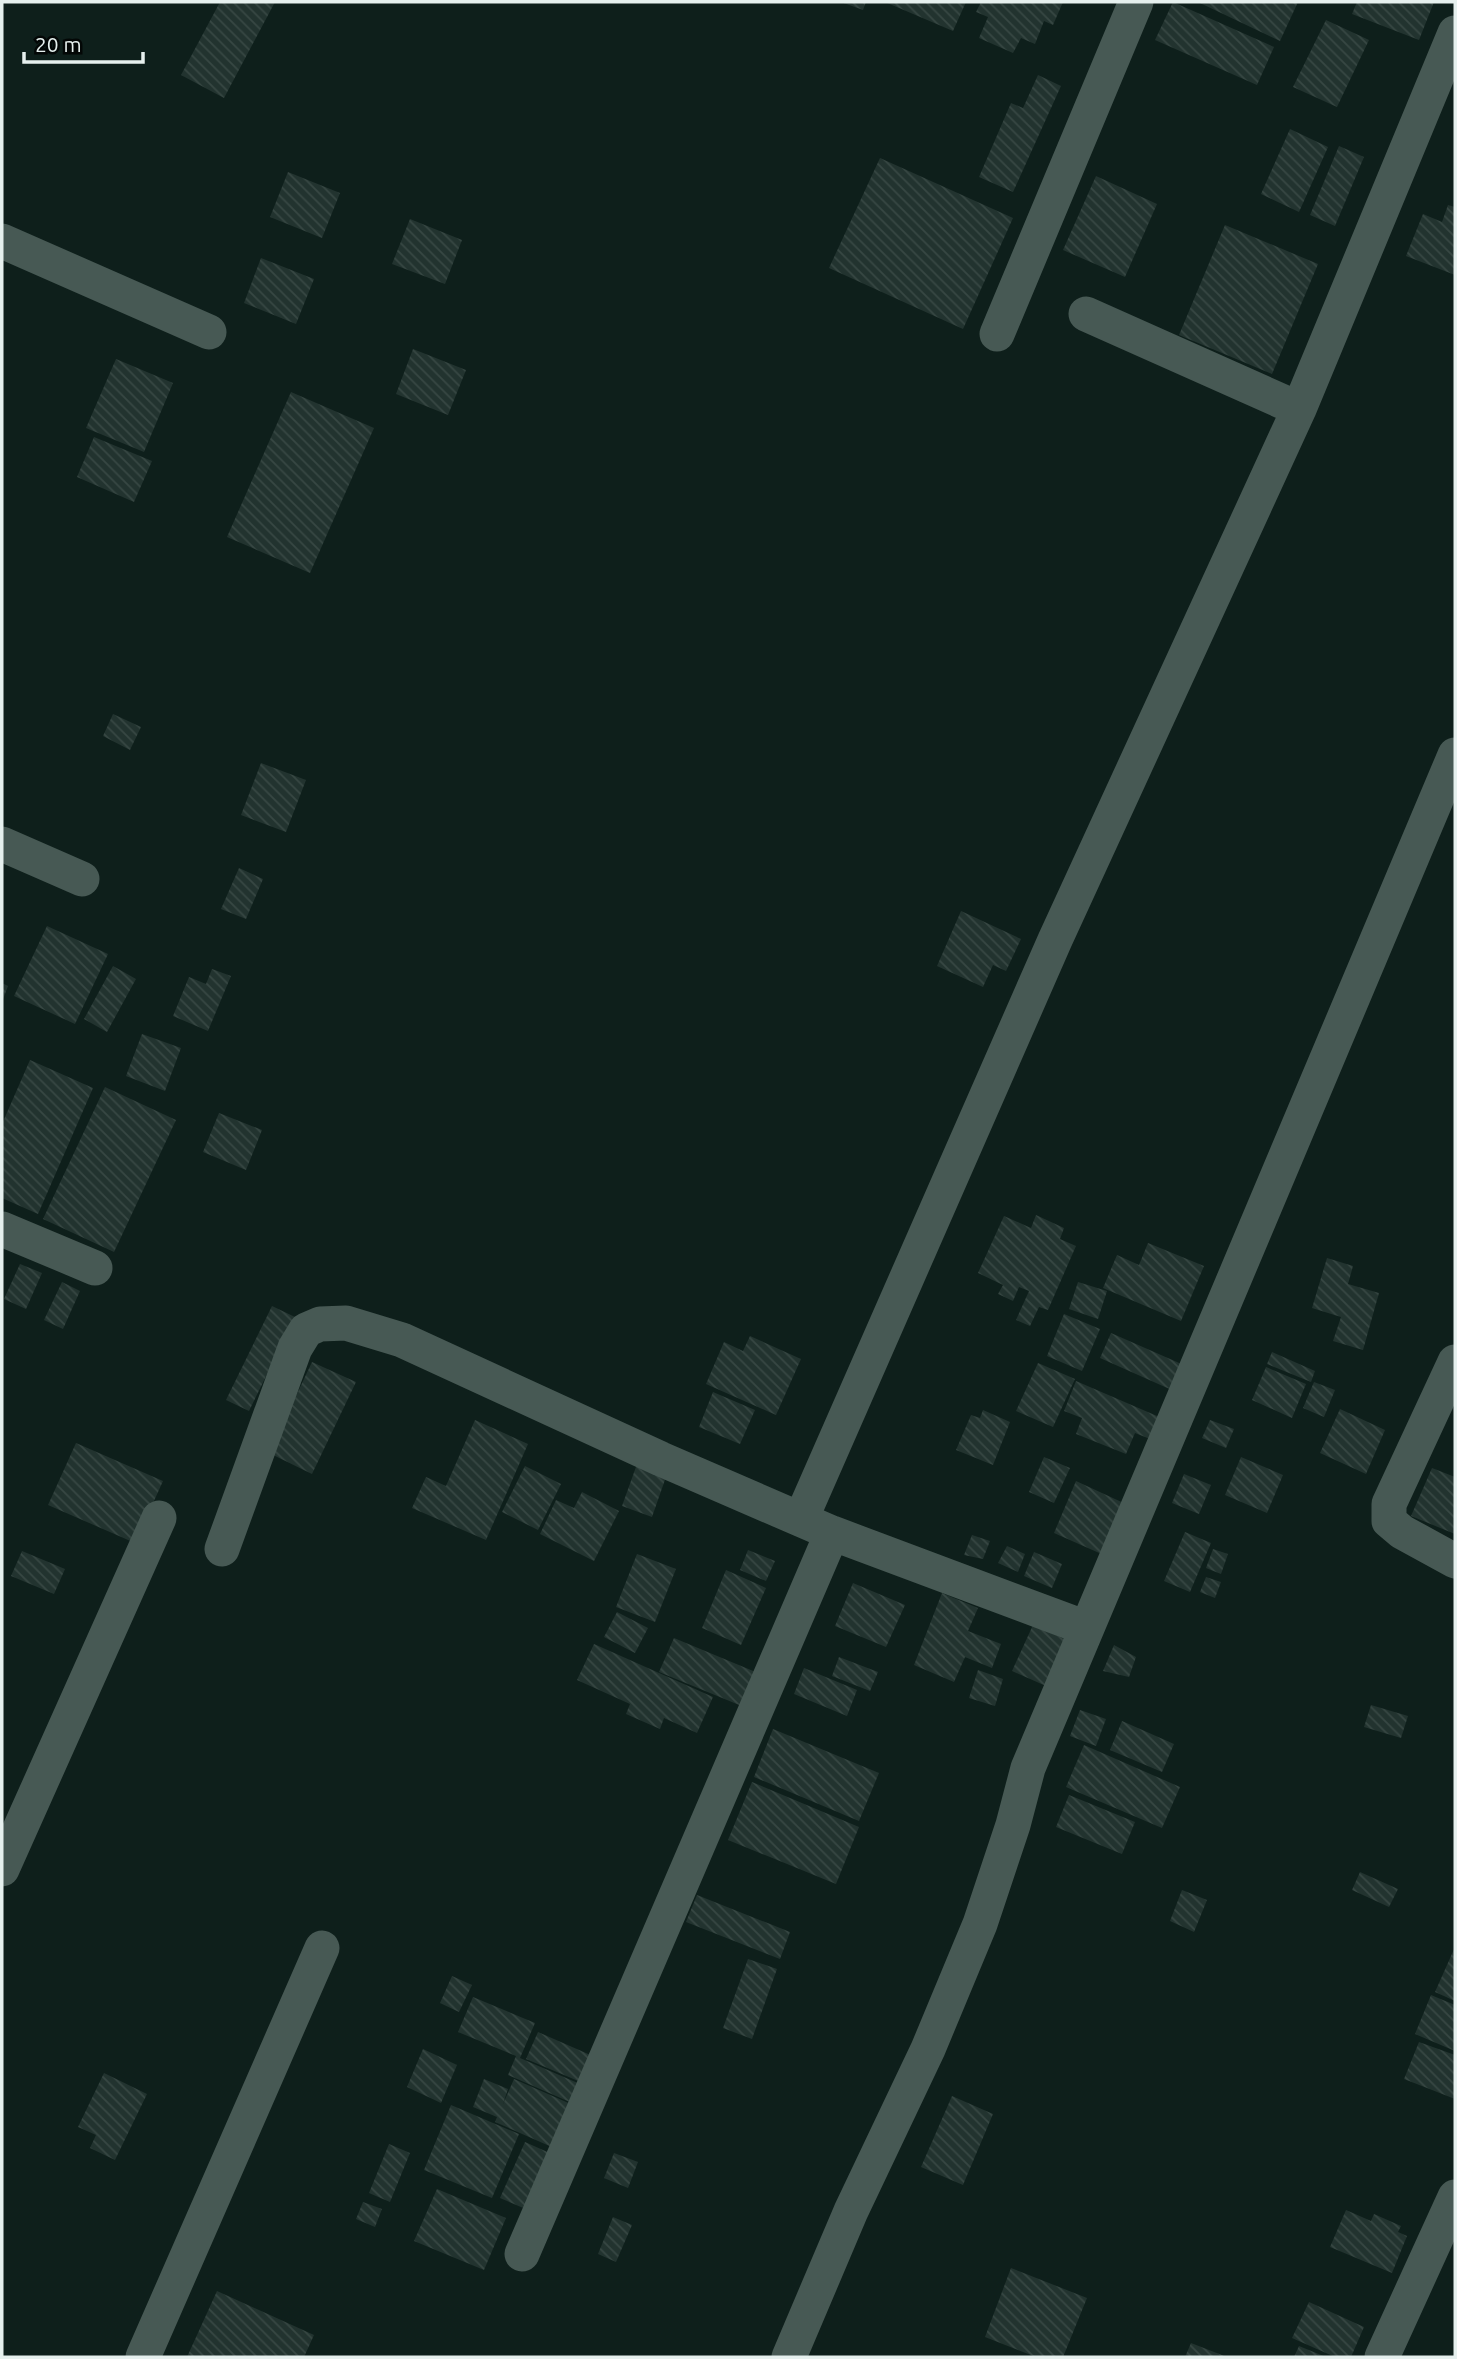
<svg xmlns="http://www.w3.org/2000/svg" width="1457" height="2359" font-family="Ubuntu,sans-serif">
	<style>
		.building { fill: url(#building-back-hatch) }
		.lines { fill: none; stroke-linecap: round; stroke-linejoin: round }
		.street { stroke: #475954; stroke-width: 35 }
	</style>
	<defs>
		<pattern id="building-back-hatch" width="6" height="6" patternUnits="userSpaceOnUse" patternTransform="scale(1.75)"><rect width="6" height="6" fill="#22332f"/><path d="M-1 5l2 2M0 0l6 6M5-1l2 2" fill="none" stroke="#374743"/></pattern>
	</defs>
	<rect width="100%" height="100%" fill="#0e1f1b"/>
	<path class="building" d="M220 2H275L224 98 181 75Z
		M841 2H866L863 10Z
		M885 2H966L953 31Z
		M981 2H1063L1053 25 1044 21 1035 44 1021 38 1013 53 979 38 988 17 976 12Z
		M1173 2 1274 47 1257 85 1155 40Z
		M1198 2H1298L1280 41Z
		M1357 2H1434L1419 40 1352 14Z
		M1326 20 1369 40 1337 107 1293 87Z
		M1038 75 1061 86 1013 192 979 177 1011 103 1023 108Z
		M1290 129 1328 147 1299 212 1261 194Z
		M1339 146 1364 157 1335 226 1310 215Z
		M880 158 1013 218 963 329 829 268Z
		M288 172 340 193 322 238 270 217Z
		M1096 176 1157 204 1125 277 1063 250Z
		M1448 205 1455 207V275L1406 256 1423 214 1442 222Z
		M410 219 462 240 445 284 392 264Z
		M1225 225 1318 264 1272 374 1179 335Z
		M261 258 314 279 296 324 244 303Z
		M413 349 466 370 448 415 396 394Z
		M116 359 173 383 144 452 86 428Z
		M291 392 374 428 310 573 227 537Z
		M94 437 152 461 134 502 77 477Z
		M113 714 141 727 130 750 103 736Z
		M261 763 306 780 286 832 241 815Z
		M239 868 263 879 246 919 221 909Z
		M961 911 1021 939 1006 971 993 965 983 987 937 966Z
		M47 926 108 954 75 1024 14 996Z
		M113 966 136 979 107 1032 84 1019Z
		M212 969 231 976 208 1031 173 1016 189 977 206 984Z
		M2 983 8 986 2 1002Z
		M142 1034 181 1048 165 1091 126 1076Z
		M30 1060 93 1088 38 1214 2 1198V1124Z
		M105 1087 176 1120 114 1252 43 1219Z
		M219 1113 262 1130 246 1170 203 1152Z
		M1036 1215 1064 1228 1060 1239 1076 1246 1048 1310 1039 1307 1030 1326 1016 1320 1029 1291 1019 1287 1013 1301 998 1294 1003 1285 978 1273 1004 1216 1031 1228Z
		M1148 1243 1204 1266 1181 1321 1103 1288 1117 1255 1139 1265Z
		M1327 1258 1353 1266 1348 1284 1379 1293 1363 1350 1333 1341 1341 1317 1312 1308Z
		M20 1264 42 1273 26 1309 4 1299Z
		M62 1282 80 1291 63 1329 44 1320Z
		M1078 1282 1107 1291 1098 1319 1069 1309Z
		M272 1306 295 1317 249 1411 226 1400Z
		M1064 1314 1100 1329 1082 1371 1047 1356Z
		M1111 1333 1186 1366 1174 1391 1100 1358Z
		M750 1336 801 1359 776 1415 706 1384 724 1342 743 1351Z
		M1272 1352 1315 1371 1311 1382 1267 1364Z
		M312 1362 356 1382 312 1474 269 1453Z
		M1038 1363 1075 1379 1053 1427 1016 1411Z
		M1266 1367 1306 1384 1292 1418 1252 1400Z
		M1076 1381 1164 1419 1155 1441 1135 1433 1126 1454 1076 1434 1082 1418 1064 1411Z
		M1314 1382 1335 1390 1324 1417 1303 1408Z
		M713 1392 755 1410 740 1444 699 1427Z
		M1340 1409 1385 1430 1366 1474 1320 1453Z
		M983 1410 1010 1422 993 1465 956 1450 971 1415 980 1418Z
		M475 1420 528 1444 486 1540 412 1508 426 1477 446 1486Z
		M1210 1420 1234 1429 1226 1448 1202 1438Z
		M76 1443 163 1481 135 1543 48 1505Z
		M1044 1457 1070 1468 1054 1503 1029 1492Z
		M1241 1457 1283 1475 1267 1513 1225 1495Z
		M637 1464 667 1474 652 1517 622 1506Z
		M525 1466 561 1484 538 1530 502 1512Z
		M1432 1468 1455 1477V1534L1411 1516Z
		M1184 1474 1211 1485 1199 1514 1172 1503Z
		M1076 1481 1128 1505 1106 1556 1054 1533Z
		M582 1492 619 1511 594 1561 540 1534 556 1500 574 1508Z
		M1185 1532 1211 1543 1190 1592 1164 1581Z
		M972 1535 990 1541 983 1559 964 1555Z
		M1007 1546 1025 1554 1018 1572 998 1563Z
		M1213 1549 1228 1554 1221 1574 1206 1568Z
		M748 1550 775 1561 766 1581 740 1570Z
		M22 1551 65 1569 54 1594 11 1576Z
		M1034 1552 1062 1564 1052 1588 1024 1576Z
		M637 1554 676 1569 655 1622 616 1607Z
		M726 1570 766 1588 741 1645 702 1628Z
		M1206 1577 1221 1582 1215 1598 1200 1592Z
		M853 1583 905 1605 886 1647 835 1626Z
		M942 1593 978 1608 968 1631 1001 1644 992 1668 965 1657 954 1682 914 1665Z
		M617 1612 648 1628 635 1653 604 1637Z
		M1033 1625 1067 1640 1046 1686 1012 1671Z
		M674 1638 758 1673 744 1707 659 1672Z
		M594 1644 713 1697 697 1733 664 1718 660 1729 626 1714 630 1704 577 1680Z
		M1114 1645 1136 1657 1129 1677 1103 1671Z
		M839 1657 878 1672 870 1691 832 1676Z
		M804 1668 857 1690 847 1716 794 1694Z
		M978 1670 1003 1679 995 1706 969 1698Z
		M1371 1705 1408 1716 1401 1738 1364 1727Z
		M1080 1710 1106 1719 1096 1746 1070 1736Z
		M1122 1721 1174 1744 1162 1772 1110 1750Z
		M773 1729 879 1773 859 1821 754 1777Z
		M1084 1745 1180 1787 1162 1828 1066 1787Z
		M752 1782 859 1827 836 1884 728 1840Z
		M1069 1795 1135 1822 1122 1854 1056 1827Z
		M1360 1872 1398 1889 1389 1907 1352 1890Z
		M1182 1890 1207 1900 1194 1932 1170 1921Z
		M697 1895 790 1932 780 1959 686 1922Z
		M1455 1947V2001L1435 1992Z
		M748 1959 777 1969 752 2039 723 2028Z
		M452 1976 472 1985 459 2012 440 2003Z
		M1431 1995 1455 2005V2051L1415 2034Z
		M473 1997 535 2023 520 2058 580 2084 572 2103 508 2075 516 2056 458 2032Z
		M538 2032 595 2057 583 2083 526 2059Z
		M1419 2042 1455 2055V2099L1404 2079Z
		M423 2049 457 2065 441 2103 407 2087Z
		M104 2073 147 2094 115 2160 90 2148 96 2135 78 2127Z
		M484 2079 508 2089 503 2104 514 2079 573 2105 554 2148 495 2122 497 2117 473 2107Z
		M952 2096 993 2114 963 2185 921 2167Z
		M451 2105 519 2134 492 2198 424 2170Z
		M525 2142 552 2154 528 2210 500 2198Z
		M389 2144 410 2153 390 2202 369 2193Z
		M614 2153 638 2162 628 2188 604 2178Z
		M437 2189 506 2218 484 2270 414 2241Z
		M363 2202 382 2209 375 2227 356 2219Z
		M1346 2210 1371 2221 1374 2214 1401 2226 1398 2232 1407 2236 1392 2273 1330 2247Z
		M613 2217 632 2225 616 2262 598 2254Z
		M1011 2268 1087 2298 1063 2357H1036L985 2337Z
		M217 2291 314 2335 304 2357H187Z
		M1309 2302 1364 2327 1351 2357H1335L1292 2338Z
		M1191 2343 1227 2357H1185Z
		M1299 2346 1326 2357H1294Z"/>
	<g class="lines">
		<path class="street" d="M2 241 209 332
			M1086 314 1299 409
			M997 334 1136 2
			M2 844 82 879
			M2 1229 95 1268
			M1455 1362 1389 1504V1521L1402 1532 1455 1561
			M801 1519 1055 940 1299 409 1455 33
			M222 1549 295 1348 306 1330 320 1324 346 1323 402 1340 661 1459 832 1533 1086 1628
			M2 1869 159 1518
			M522 2254 832 1533
			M143 2357 322 1948
			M789 2357 851 2211 928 2049 980 1924 1013 1825 1028 1768 1455 755
			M1382 2357 1455 2197"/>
	</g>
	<rect width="1457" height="2359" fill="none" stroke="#e6f0ee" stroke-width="7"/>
	<path d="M24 52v10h119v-10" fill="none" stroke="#e6f0ee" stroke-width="3.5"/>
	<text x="35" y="52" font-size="21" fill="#e6f0ee" stroke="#030706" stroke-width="5" paint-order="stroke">20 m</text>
</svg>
